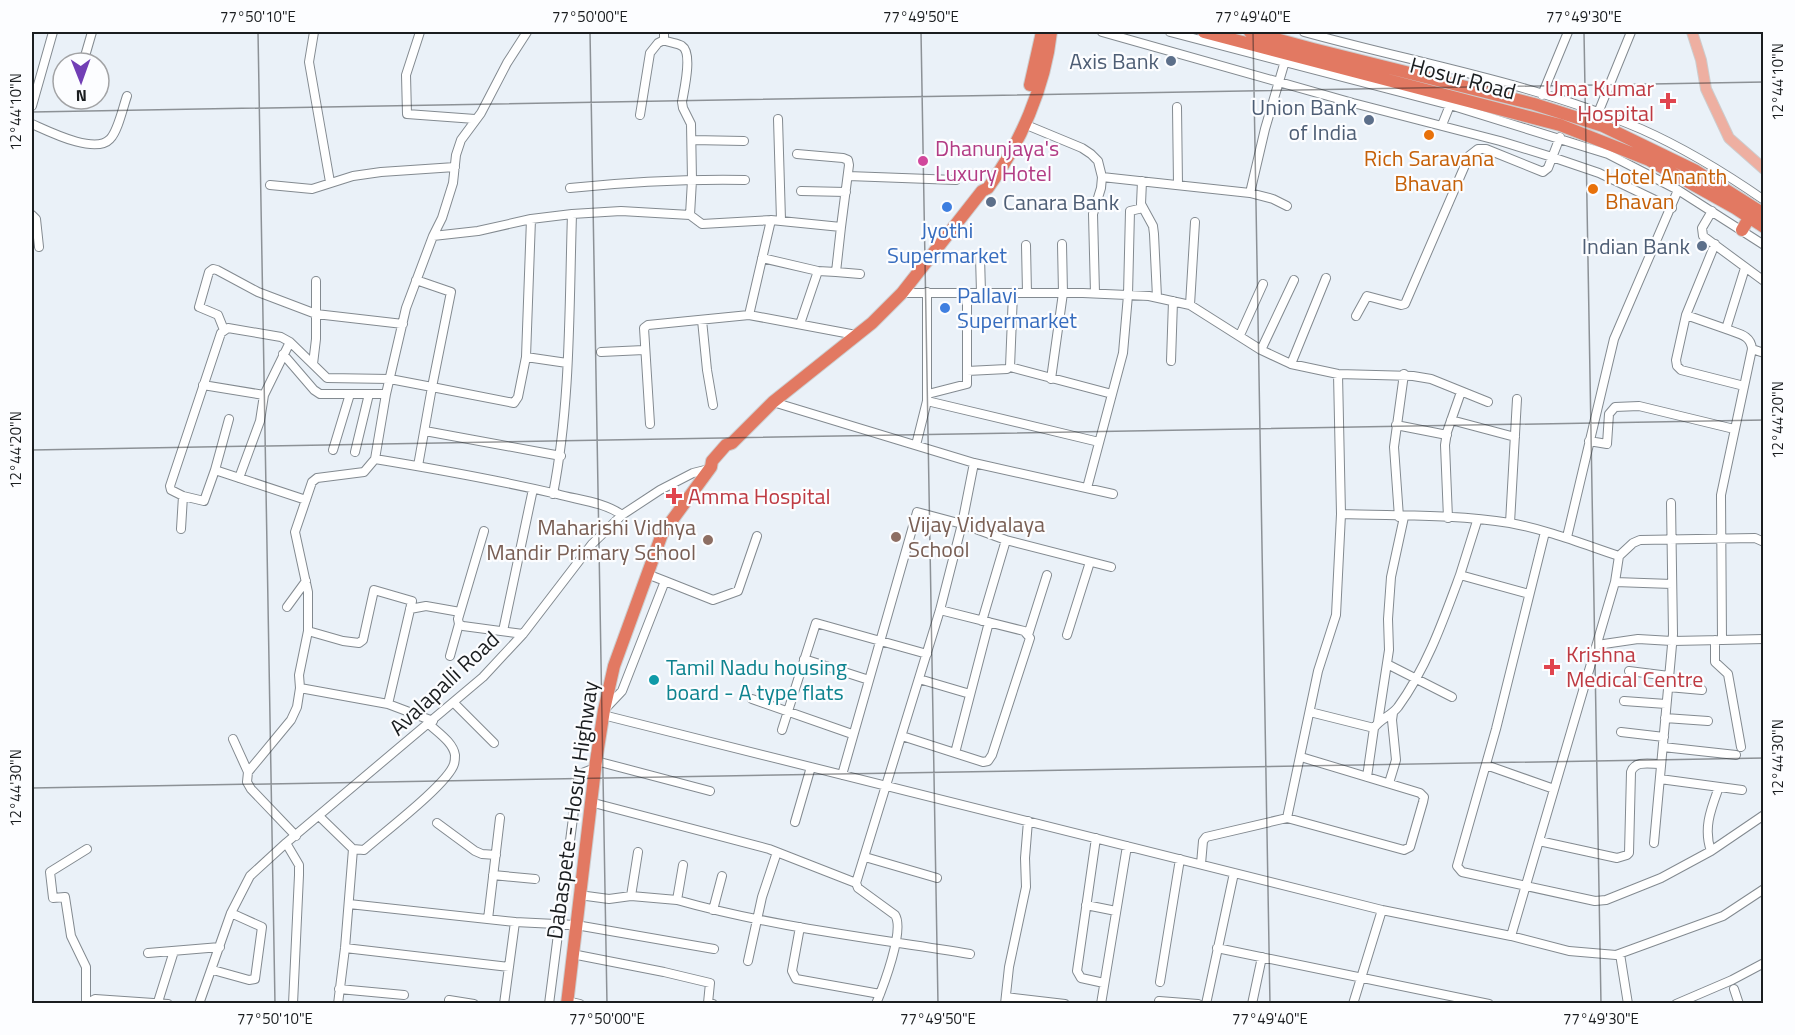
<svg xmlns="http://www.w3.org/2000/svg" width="1795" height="1035" font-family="'Titillium Web',sans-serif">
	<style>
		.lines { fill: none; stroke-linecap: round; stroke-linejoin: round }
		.minor-casing { stroke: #838a90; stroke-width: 10 }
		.major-casing { stroke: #cdcdce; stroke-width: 12 }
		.highway-casing { stroke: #cdcdce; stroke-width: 14 }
		.minor { stroke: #fff; stroke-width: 8 }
		.major { stroke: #eeafa1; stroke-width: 10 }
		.highway { stroke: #e27962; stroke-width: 12 }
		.ticks { fill: none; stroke: #1a1d1f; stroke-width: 1.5; stroke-opacity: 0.45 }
		.service-dot { fill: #5c6f8a; stroke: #fcfdff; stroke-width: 2 }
		.health-dot { fill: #e0444e; stroke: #fcfdff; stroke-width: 2 }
		.food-dot { fill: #e8710a; stroke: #fcfdff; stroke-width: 2 }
		.hotel-dot { fill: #d1479c; stroke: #fcfdff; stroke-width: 2 }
		.shop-dot { fill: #3f7fe0; stroke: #fcfdff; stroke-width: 2 }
		.education-dot { fill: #8d6e63; stroke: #fcfdff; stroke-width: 2 }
		.culture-dot { fill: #0f9aa8; stroke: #fcfdff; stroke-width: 2 }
		.labels { text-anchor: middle; stroke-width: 4.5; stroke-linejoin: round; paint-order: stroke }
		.service-label { font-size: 22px; fill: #4e5e75; stroke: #fcfdff; text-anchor: end }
		.street-label { font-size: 22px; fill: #1a1d1f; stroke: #fcfdff }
		.health-label { font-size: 22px; fill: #be3a42; stroke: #fcfdff; text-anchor: start }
		.hotel-label { font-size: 22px; fill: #b23c85; stroke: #fcfdff; text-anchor: start }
		.food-label { font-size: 22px; fill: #c56008; stroke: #fcfdff }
		.shop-label { font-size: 22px; fill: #366cbe; stroke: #fcfdff }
		.education-label { font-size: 22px; fill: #785e54; stroke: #fcfdff; text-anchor: start }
		.culture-label { font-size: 22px; fill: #0d838f; stroke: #fcfdff; text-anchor: start }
		.neatline { fill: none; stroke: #1a1d1f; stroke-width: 2 }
		.ticks-label { font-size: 15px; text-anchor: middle; fill: #1a1d1f }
	</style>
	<rect width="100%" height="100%" fill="#eaf1f8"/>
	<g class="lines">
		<defs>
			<path id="minor" d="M314 32 309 62 330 182
				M420 32 406 75 407 114 475 119
				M664 32V40C670 43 677 43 682 46 693 53 684 90 682 102L683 108 691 124 692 180 690 215
				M1102 32 1353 103 1500 141 1552 157 1599 173 1672 208
				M1170 32 1450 105 1608 154 1678 190 1764 245
				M1304 32C1416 63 1534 83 1641 129 1684 148 1725 173 1764 200
				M83 63 92 32
				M1542 95 1568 32
				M32 106 53 32
				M1177 107 1178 185
				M1598 113 1631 32
				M640 115 650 53 658 43 664 40
				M778 119 781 220
				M32 124C48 131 95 155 110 139 118 131 123 107 127 96
				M1024 124 1082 148 1091 154 1098 161 1102 177 1101 188 1093 214 1095 293
				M1442 125 1450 105
				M692 140 744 141
				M797 154 843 158 848 160 849 165 841 227
				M848 176 956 180
				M1102 177 1250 193 1273 199 1287 206
				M1142 181 1141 204 1153 226 1154 234 1157 297
				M270 185 312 189 353 176 381 172 455 167
				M570 188C628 182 686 179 745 180
				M801 191 846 192
				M1250 193 1265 129 1285 61
				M1712 211 1702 228 1703 236 1764 281
				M32 215 36 219 39 247
				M433 236 442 218 453 183 456 155 461 140 481 113 507 63 527 32
				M1715 244 1686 315 1676 360 1677 366 1681 370 1744 386
				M1026 245 1027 293
				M980 256 981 293
				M762 258 818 271 836 272 841 227 771 220
				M1745 268 1726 329C1739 334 1751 335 1752 349L1721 495 1722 640 1764 639
				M836 272 860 274
				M416 280 451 292 432 387 514 403 518 397 526 357 531 219
				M902 293H1083L1149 296 1190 305 1261 350 1291 364 1338 374 1413 376 1431 379 1488 402
				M1190 305 1195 222
				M1686 315 1726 329
				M1356 316 1367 296 1401 305 1405 304 1469 156 1478 149H1486L1543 172 1548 168 1560 137
				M702 320 707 370 713 405
				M800 324 818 271
				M224 330 218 315 199 307 209 272 213 269 217 270 258 292 316 314 403 324
				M1240 335 1263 284
				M1752 349 1764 353
				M1261 350 1294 280
				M601 352 644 350
				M283 354 314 390 320 394H386
				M526 357 567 363
				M1171 361 1173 301
				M313 364 316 339V281
				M1291 364 1326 278
				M1010 367 1112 394
				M967 371 1007 369 1010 367 1013 293
				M1051 379 1063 293 1062 244
				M203 385 264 395 290 342
				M928 394 967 384V293
				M927 401 1099 442
				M773 402 974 463 1113 494
				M229 419 215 470 306 500
				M1451 420 1515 437
				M650 424 644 328 648 325 749 315
				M1396 425 1447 435
				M425 431 561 456
				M1589 441 1607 444 1609 414 1615 407 1639 406 1734 429
				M916 445 927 401V292
				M333 450 350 394
				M355 452 369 394
				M974 463 962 524 1006 540 982 621
				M215 470 204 501 183 496 171 490 170 486 221 333 228 328 281 337 290 342 327 378 390 379 432 387 418 466
				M239 478 260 421 264 395
				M1087 488 1123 353 1128 295 1130 211 1143 208
				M553 494C571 402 569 307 572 214
				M1341 514C1397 516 1454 514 1510 523 1548 530 1583 544 1619 556L1615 582 1511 936
				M622 515C604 502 578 500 557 494 497 480 436 469 375 459L386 394 406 308 433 236 478 231 531 219 572 214 621 211 690 215 702 224 771 220 749 315 856 335
				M1399 517 1394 447 1404 374
				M1448 518 1445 445 1447 432 1461 392
				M1477 521 1460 575 1529 594
				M1510 523 1517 399
				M181 529 183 496
				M484 531 458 619 459 624 463 626 523 634
				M1545 532 1496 729 1457 866 1462 872 1595 901 1606 900 1661 878 1711 851 1764 815
				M1567 537 1614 339 1678 190
				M1006 540 1111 567
				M1619 556 1633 543 1640 540 1755 538 1764 542
				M665 581 713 600 738 591 757 536
				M1615 582 1672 584
				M287 607 306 581
				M410 609 426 606 460 612
				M308 631 299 675 300 688 388 704 412 601 374 590 363 640 359 643 343 641 308 631V592L295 532 312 482 317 478 364 472 375 459
				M503 631 533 489
				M1028 635 1047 575
				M1067 635 1090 562
				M1715 640V662L1728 674 1741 747
				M1597 645 1638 639 1672 641 1722 640
				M450 656 459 624
				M804 659 869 680
				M1387 664 1452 697
				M1629 671 1669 676
				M919 679 970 694
				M1668 687 1702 690
				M752 699 852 734
				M1624 701 1666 704
				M454 703 494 743
				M388 704 433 721
				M604 710 622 691 665 581 647 574
				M1310 712 1374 728
				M603 715 1382 910 1511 936 1569 951 1616 955 1723 916 1764 889
				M1665 718 1708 721
				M1378 722 1389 650 1388 619 1391 577 1404 517
				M782 730 816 623 927 654
				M1621 732 1664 737
				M902 736 983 762 988 761 992 755 1030 638 1024 631 940 610
				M233 739 248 772
				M1663 747 1736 755
				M955 753 989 622
				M596 761 710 791
				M1486 765 1554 789
				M842 775 917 512 962 524 940 610 856 883 858 888 895 915C905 930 883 987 876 1004
				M1367 777 1374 728C1380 719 1391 716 1398 707 1427 667 1443 621 1460 575
				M1660 779 1742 790
				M1389 783 1396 760 1392 720 1393 713
				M590 802 769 849 856 883
				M319 816 353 849 345 948 338 1004
				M1287 818 1318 671 1336 615 1341 514 1338 374
				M795 822 811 767
				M437 823 475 851 482 854 496 855
				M296 836 251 789 247 782 248 772 291 720 297 707 300 688
				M1096 838 1077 971 1081 978 1104 983
				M1539 841 1617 858 1627 855 1629 853 1631 772C1635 760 1650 764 1661 764
				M286 843 299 865V875L293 1004
				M1654 843 1673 634 1671 503
				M353 849 364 850C382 834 448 784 454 764 455 761 455 758 455 755 453 742 437 732 429 724
				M1711 851C1703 828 1711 809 1719 787
				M865 857 937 878
				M1201 864 1203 841 1206 837 1287 818 1404 850 1410 847 1423 802 1424 797 1420 793 1301 757
				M683 865 677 900C772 927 872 938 970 954
				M493 875 535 879
				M579 895 609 899 631 896 677 900
				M631 896 638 852
				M349 904 515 922 576 925 714 949
				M1086 905 1116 911
				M713 910 722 876
				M488 919 500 818
				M800 927 792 971 796 979 880 994
				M345 948 509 967
				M1217 948 1489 1004
				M148 953 220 947
				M572 954 664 972 710 983 708 1003 713 1004
				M1620 954 1628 1004
				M748 961 762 897 777 852
				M213 970 249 980 255 979 262 927 231 913
				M1160 982 1180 859
				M339 989 404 995
				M1734 989 1739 1004
				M1006 997 1065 1004
				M449 1000 474 1004
				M567 1001 580 1004
				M158 1002 174 951
				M86 1003V967L71 936 65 897 53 898 50 872 87 849
				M86 1004 95 999 168 1004
				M199 1004 231 913 250 876 286 843 483 677 523 634 592 544 622 515 660 490 693 473 709 469
				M504 1004 515 922
				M549 1004 578 779 580 774 595 768
				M1005 1004 1009 967 1026 887 1025 858 1028 821
				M1101 1004 1127 846
				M1159 1004V1001L1198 1004
				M1206 1004 1234 873
				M1252 1004 1262 957
				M1353 1004 1382 910
				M1676 1004 1732 980 1764 963"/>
			<path id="major" d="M1692 32 1701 60 1706 89 1729 138 1764 169"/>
			<path id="highway" d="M1204 32 1560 125 1649 160 1735 208 1764 227
				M1250 32 1313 49 1534 104 1603 126 1696 171 1764 214
				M1030 85 1042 32
				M1742 230 1749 218
				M567 1004 596 761 604 710 614 666 662 534 711 467 712 461 726 445 732 443 773 402 872 323 902 293 982 191 988 188C1020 144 1045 87 1051 32"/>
		</defs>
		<use href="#minor" class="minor-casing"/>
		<use href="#major" class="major-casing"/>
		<use href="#highway" class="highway-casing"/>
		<use href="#minor" class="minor"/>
		<use href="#major" class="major"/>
		<use href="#highway" class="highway"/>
	</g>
	<path class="ticks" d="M258 32 275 1004M590 32 607 1004M921 32 938 1004M1253 32 1270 1004M1584 32 1601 1004M32 112 1764 82M32 450 1764 420M32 788 1764 758"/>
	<g class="service-dot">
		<circle cx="1171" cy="61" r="6"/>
		<circle cx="1369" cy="120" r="6"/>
		<circle cx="991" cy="202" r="6"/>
		<circle cx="1702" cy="246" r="6"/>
	</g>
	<g class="health-dot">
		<path d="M1665 92h6v6h6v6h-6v6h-6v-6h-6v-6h6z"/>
		<path d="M671 487h6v6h6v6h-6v6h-6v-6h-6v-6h6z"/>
		<path d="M1549 658h6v6h6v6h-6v6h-6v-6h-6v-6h6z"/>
	</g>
	<g class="food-dot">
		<circle cx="1429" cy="135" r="6"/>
		<circle cx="1593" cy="189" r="6"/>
	</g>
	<circle class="hotel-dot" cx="923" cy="161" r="6"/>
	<g class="shop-dot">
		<circle cx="947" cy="207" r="6"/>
		<circle cx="945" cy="308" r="6"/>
	</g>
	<g class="education-dot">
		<circle cx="896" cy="537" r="6"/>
		<circle cx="708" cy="540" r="6"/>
	</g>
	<circle class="culture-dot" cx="654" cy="680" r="6"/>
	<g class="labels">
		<g class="service-label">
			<text x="1159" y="69">Axis Bank</text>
			<text x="1357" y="115">Union Bank<tspan x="1357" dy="25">of India</tspan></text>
			<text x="1003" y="210" text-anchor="start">Canara Bank</text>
			<text x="1690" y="254">Indian Bank</text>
		</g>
		<g class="street-label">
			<text transform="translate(1463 78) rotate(15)" y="8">Hosur Road</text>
			<text transform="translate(444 683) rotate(-43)" y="8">Avalapalli Road</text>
			<text transform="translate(572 810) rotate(-82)" y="8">Dabaspete - Hosur Highway</text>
		</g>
		<g class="health-label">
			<text x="1654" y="96" text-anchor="end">Uma Kumar<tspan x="1654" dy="25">Hospital</tspan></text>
			<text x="688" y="504">Amma Hospital</text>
			<text x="1566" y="662">Krishna<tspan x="1566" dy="25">Medical Centre</tspan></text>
		</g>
		<g class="hotel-label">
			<text x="935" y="156">Dhanunjaya's<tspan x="935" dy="25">Luxury Hotel</tspan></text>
		</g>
		<g class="food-label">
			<text x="1429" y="166">Rich Saravana<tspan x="1429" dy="25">Bhavan</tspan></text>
			<text x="1605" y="184" text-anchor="start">Hotel Ananth<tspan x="1605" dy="25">Bhavan</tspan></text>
		</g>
		<g class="shop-label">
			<text x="947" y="238">Jyothi<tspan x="947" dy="25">Supermarket</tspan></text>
			<text x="957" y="303" text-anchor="start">Pallavi<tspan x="957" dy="25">Supermarket</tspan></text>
		</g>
		<g class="education-label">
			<text x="908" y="532">Vijay Vidyalaya<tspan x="908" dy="25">School</tspan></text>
			<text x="696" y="535" text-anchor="end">Maharishi Vidhya<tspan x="696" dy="25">Mandir Primary School</tspan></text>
		</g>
		<g class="culture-label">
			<text x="666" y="675">Tamil Nadu housing<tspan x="666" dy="25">board - A type flats</tspan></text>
		</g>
	</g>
	<rect width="1795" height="1035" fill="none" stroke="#fcfdff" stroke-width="66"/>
	<g transform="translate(81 81) rotate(179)"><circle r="28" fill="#fcfdff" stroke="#a2a3a5" stroke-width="1.5"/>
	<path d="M0-4.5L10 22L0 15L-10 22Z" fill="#713eb5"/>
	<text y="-9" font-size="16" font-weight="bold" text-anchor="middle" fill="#1a1d1f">N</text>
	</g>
	<rect x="33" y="33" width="1729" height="969" class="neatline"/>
	<g class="ticks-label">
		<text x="258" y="22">77°50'10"E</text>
		<text x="590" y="22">77°50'00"E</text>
		<text x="921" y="22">77°49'50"E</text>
		<text x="1253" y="22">77°49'40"E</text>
		<text x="1584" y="22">77°49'30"E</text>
		<text transform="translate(1778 82) rotate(-90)" y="5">12°44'10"N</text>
		<text transform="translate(16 112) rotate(-90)" y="5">12°44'10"N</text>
		<text transform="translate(1778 420) rotate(-90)" y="5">12°44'20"N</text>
		<text transform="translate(16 450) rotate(-90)" y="5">12°44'20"N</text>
		<text transform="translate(1778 758) rotate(-90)" y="5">12°44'30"N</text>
		<text transform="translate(16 788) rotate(-90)" y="5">12°44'30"N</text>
		<text x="275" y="1024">77°50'10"E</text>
		<text x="607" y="1024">77°50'00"E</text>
		<text x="938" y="1024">77°49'50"E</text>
		<text x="1270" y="1024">77°49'40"E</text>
		<text x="1601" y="1024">77°49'30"E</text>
	</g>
</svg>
